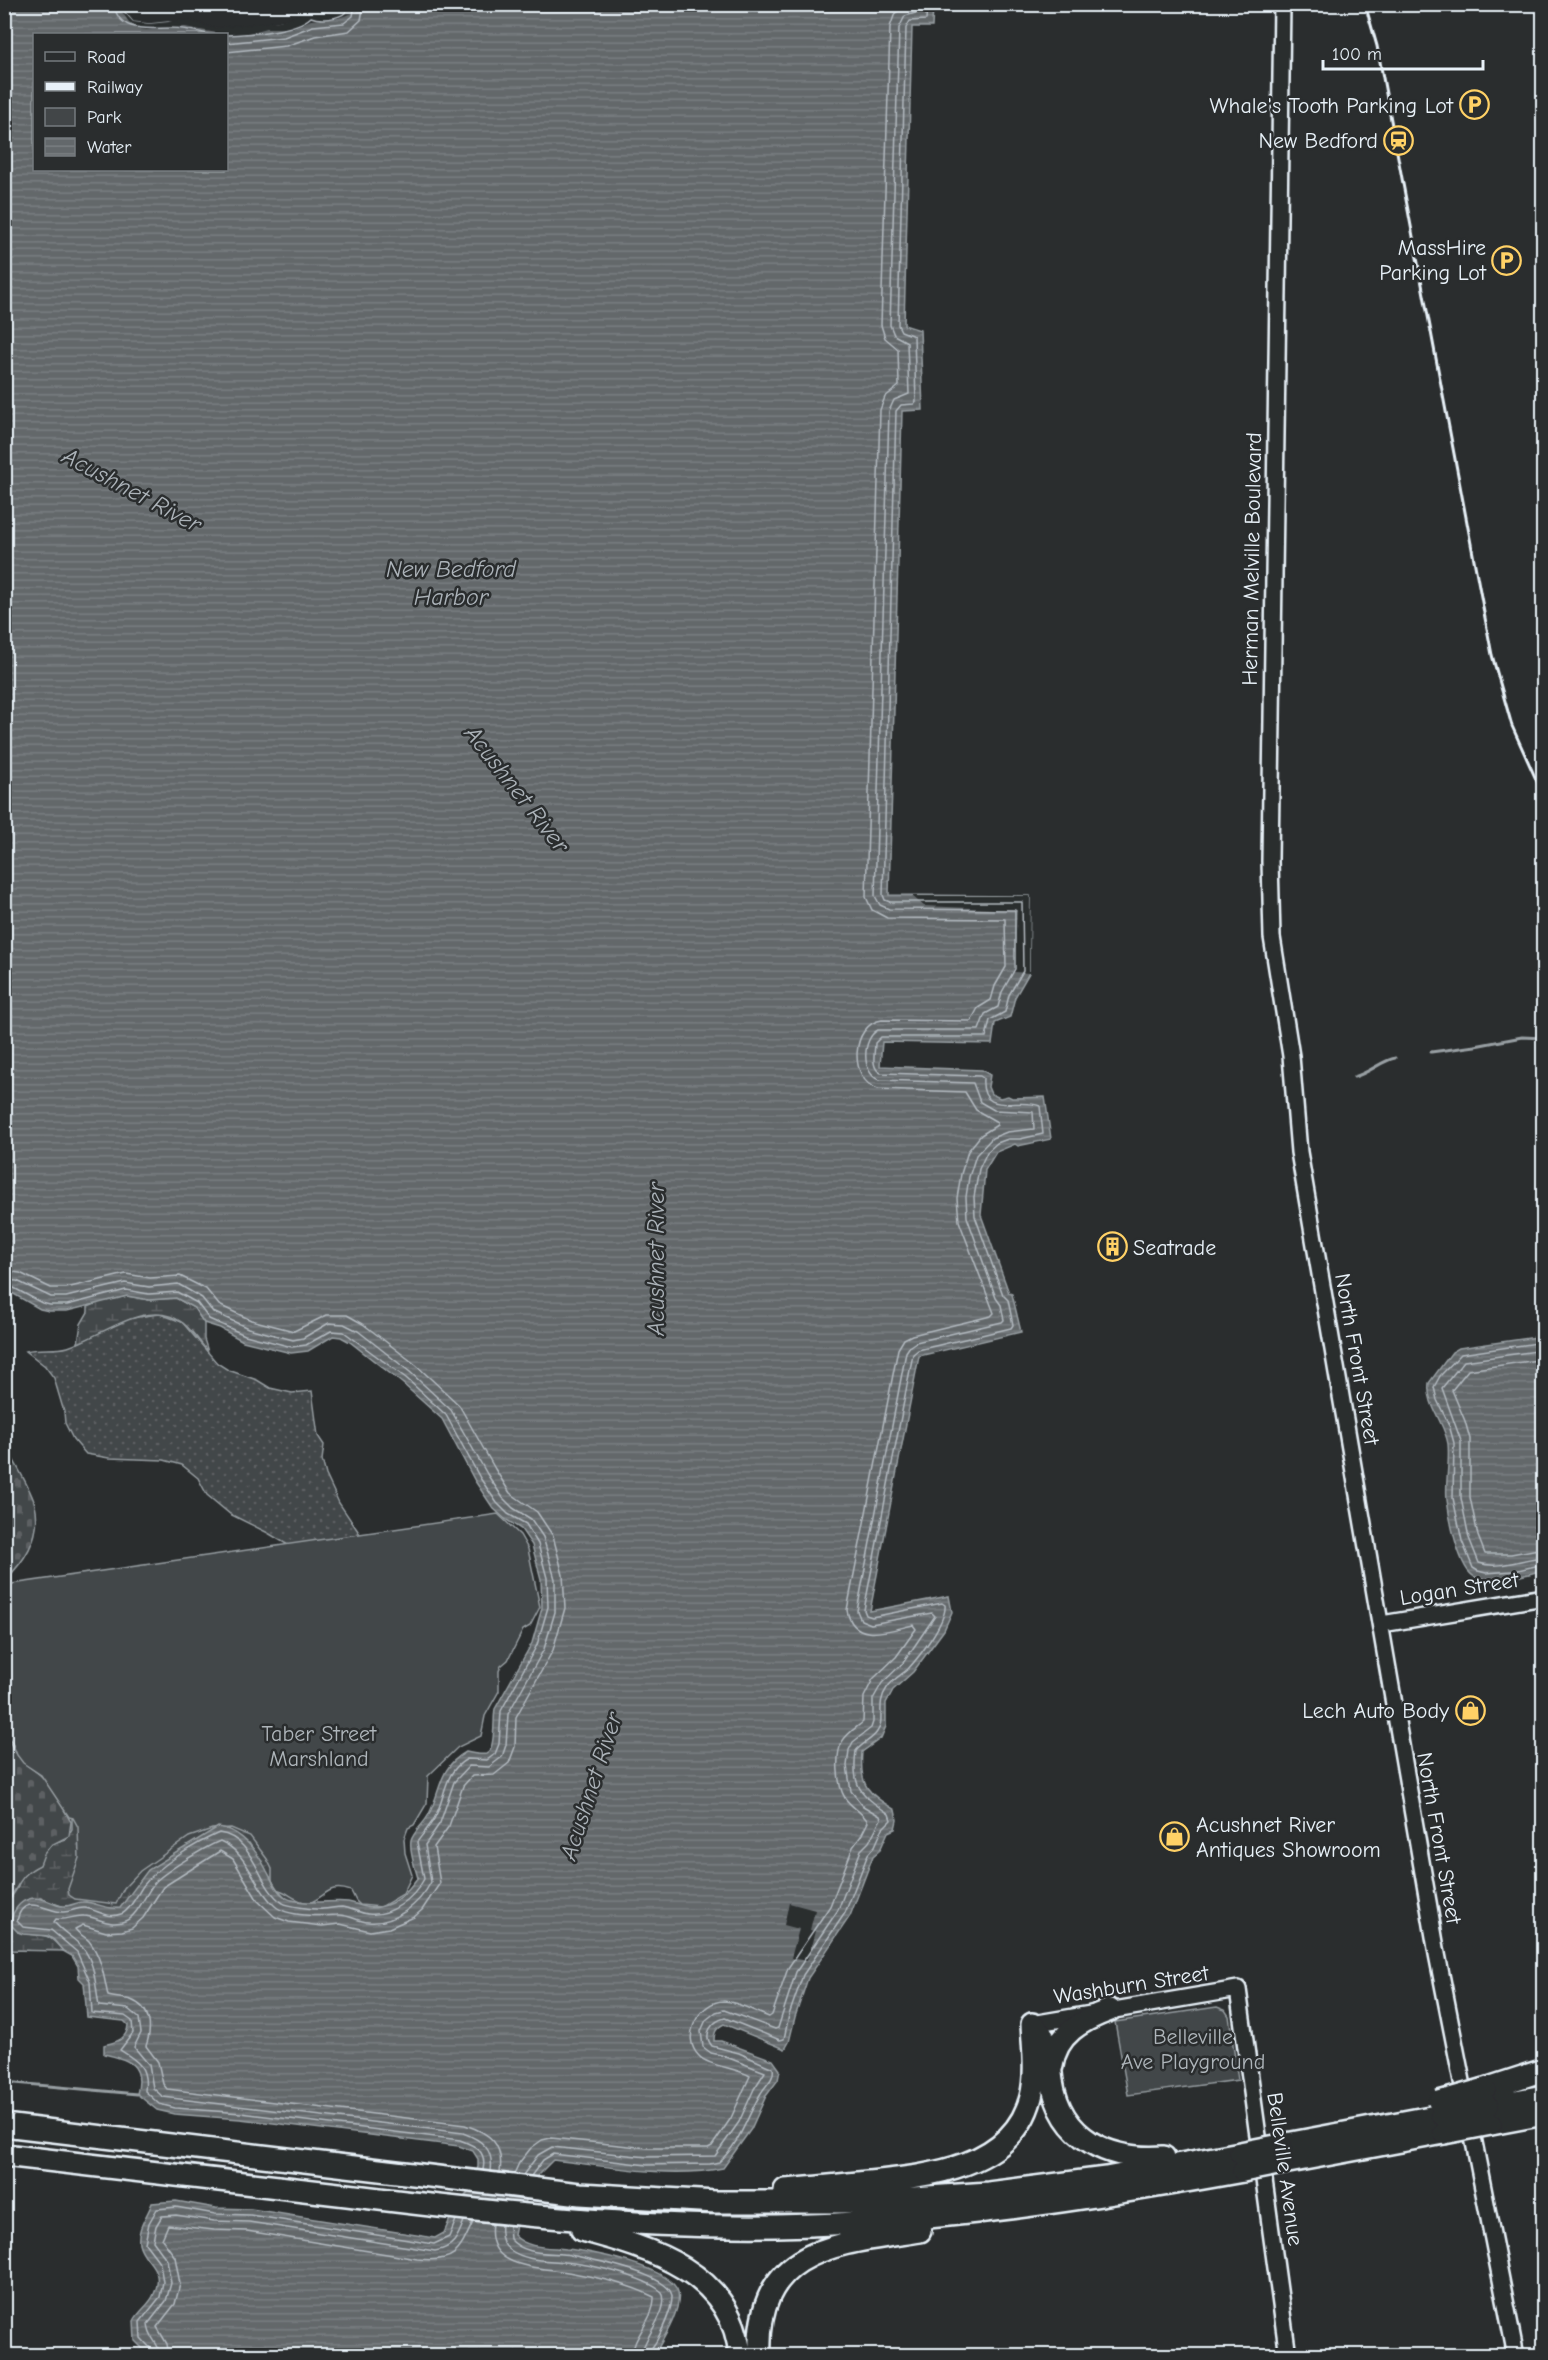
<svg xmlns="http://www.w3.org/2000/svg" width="1548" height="2360" font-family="'Comic Neue',sans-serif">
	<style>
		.grass { fill: url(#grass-dots); stroke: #959ca0; stroke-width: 1.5 }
		.wetland { fill: url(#wetland-marsh); stroke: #959ca0; stroke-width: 1.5 }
		.cemetery { fill: url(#cemetery-stones); stroke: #959ca0; stroke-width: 1.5 }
		.park { fill: #424648; stroke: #959ca0; stroke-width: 1.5 }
		.water { fill: url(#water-rules); stroke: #989fa3; stroke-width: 1.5; fill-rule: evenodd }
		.pier { fill: #2a2d2e }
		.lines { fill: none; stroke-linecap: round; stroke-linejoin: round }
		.shore { stroke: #b3bac0; stroke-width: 1.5 }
		.stream { stroke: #989fa3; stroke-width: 3 }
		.tertiary-casing { stroke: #e8f1f8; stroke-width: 20 }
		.motorway-casing { stroke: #e8f1f8; stroke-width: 26 }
		.tertiary { stroke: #2a2d2e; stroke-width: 15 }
		.motorway { stroke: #2a2d2e; stroke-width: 21 }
		.rail { stroke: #e8f1f8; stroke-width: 3 }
		.motorway-bridge-casing { stroke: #e8f1f8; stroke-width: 26; stroke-linecap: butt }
		.motorway-bridge { stroke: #2a2d2e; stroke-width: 21 }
		.labels { text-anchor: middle; stroke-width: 5; stroke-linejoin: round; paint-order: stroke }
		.poi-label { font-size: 22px; fill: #e8f1f8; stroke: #2a2d2e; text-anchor: end }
		.street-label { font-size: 22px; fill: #e8f1f8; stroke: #2a2d2e }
		.park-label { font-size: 22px; fill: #aeb5ba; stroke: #2a2d2e }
		.water-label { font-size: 24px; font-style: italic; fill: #acb3b9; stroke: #2a2d2e }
	</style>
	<defs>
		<pattern id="grass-dots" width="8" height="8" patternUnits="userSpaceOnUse" patternTransform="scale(1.5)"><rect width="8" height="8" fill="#424648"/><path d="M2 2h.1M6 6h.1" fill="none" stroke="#5d6163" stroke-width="1.8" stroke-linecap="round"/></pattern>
		<pattern id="wetland-marsh" width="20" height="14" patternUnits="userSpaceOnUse" patternTransform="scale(1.5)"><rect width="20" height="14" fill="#424648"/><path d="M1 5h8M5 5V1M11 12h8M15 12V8" fill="none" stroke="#5d6163"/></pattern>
		<pattern id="cemetery-stones" width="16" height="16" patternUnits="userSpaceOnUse" patternTransform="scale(1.5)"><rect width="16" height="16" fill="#424648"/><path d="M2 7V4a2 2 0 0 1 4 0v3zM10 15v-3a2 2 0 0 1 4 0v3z" fill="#5d6163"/></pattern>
		<pattern id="water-rules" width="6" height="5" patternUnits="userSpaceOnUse" patternTransform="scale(1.5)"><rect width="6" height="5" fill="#63686b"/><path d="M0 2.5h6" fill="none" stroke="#797e81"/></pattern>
	</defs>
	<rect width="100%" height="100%" fill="#2a2d2e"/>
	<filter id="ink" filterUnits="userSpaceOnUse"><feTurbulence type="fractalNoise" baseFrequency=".0167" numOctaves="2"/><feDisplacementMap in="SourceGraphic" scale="12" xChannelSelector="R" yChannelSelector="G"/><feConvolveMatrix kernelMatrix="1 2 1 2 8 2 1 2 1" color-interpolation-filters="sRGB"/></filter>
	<g filter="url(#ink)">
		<path class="grass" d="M160 1314 182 1322 217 1363 228 1370 257 1380 270 1388 292 1393 312 1391 318 1436 324 1445 322 1460 326 1475 339 1503 364 1540 313 1560 268 1533 230 1514 207 1495 198 1478 182 1465 164 1460 109 1458 86 1454 73 1439 65 1423 64 1412 54 1378 45 1366 26 1351C40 1347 55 1351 68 1347 84 1342 96 1333 110 1326 126 1318 143 1316 160 1314Z"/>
		<path class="wetland" d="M127 1296 149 1300 176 1298 194 1308 204 1323V1339L208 1352C200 1342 193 1331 183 1323 150 1298 109 1331 78 1343L81 1324 88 1312V1307L100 1302Z
			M191 1763 314 1901C307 1901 298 1901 290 1900 279 1897 257 1855 249 1843L120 1909H107L86 1902 64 1907 40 1898 18 1932C41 1939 44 1927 63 1951L5 1950V1907L18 1887 19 1881 39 1847 66 1839 72 1829V1818L82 1822Z"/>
		<path class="cemetery" d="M6 1445C13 1461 32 1490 35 1505 42 1535 25 1561 5 1580Z
			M4 1733C10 1741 13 1750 19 1757 25 1765 33 1769 40 1775 54 1787 62 1807 71 1822L69 1836 51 1845 44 1854 40 1865C17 1876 20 1888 5 1903Z"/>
		<path class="park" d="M498 1514 520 1535 528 1549 540 1607 530 1626 523 1630 508 1660 501 1666 499 1671V1691L485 1716 481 1736 458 1747 428 1776 427 1803 414 1825 408 1828 404 1839 405 1853 412 1875 403 1894 381 1907 360 1905 356 1901 351 1891C328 1883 327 1896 309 1903 291 1900 290 1892 276 1889L272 1880V1869L267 1859 250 1836 231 1828 212 1829 189 1837 140 1871 124 1888 116 1904 75 1899 69 1895 68 1889 79 1858 78 1827 73 1818 69 1817 41 1775 23 1763 17 1755 12 1742 5 1733V1585Z
			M1217 2007 1225 2010 1229 2016 1238 2080 1128 2095 1115 2022Z"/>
		<path class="water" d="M342 4 933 5 932 27H912L904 325 920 330 923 410 902 411 889 895 1030 896 1029 973 1015 997 1010 1017 995 1023 992 1044 882 1042 880 1066 982 1070 990 1075 988 1087 991 1094 1000 1098 1008 1096 1012 1098 1045 1097 1051 1139 1018 1146 1015 1144 996 1152 985 1170 981 1215 1009 1293 1012 1294 1021 1332 919 1356 870 1611 949 1596 952 1612 944 1630 913 1672 893 1690 886 1703V1726L881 1738 862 1752C859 1787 868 1793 895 1810L897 1820 895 1829 888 1832 880 1850 873 1856 850 1916 808 1978 795 2017 789 2042 785 2049 724 2024C716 2028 714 2032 714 2041H721L773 2060 780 2070 778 2080 766 2096 751 2129 723 2168C672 2179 605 2166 553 2160L538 2175 517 2220 514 2235C527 2249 549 2247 566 2249 590 2251 671 2267 678 2292 682 2310 662 2341 654 2355H149L135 2341 134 2321C139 2310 150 2305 154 2294 166 2267 143 2262 139 2243 137 2228 147 2217 152 2203L176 2201 216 2208 251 2209 435 2238 444 2233 456 2205 467 2194 478 2167V2159L473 2151 459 2146 240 2119 174 2114 157 2110 137 2094C145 2064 128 2059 104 2054V2045C116 2042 127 2040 128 2025L124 2021 87 2017 84 1983 79 1978 78 1966 72 1956 63 1951 54 1940 48 1936 23 1934 18 1932 10 1924C13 1908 23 1895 42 1899 49 1901 57 1907 65 1906 71 1906 77 1902 83 1902 97 1902 104 1910 120 1908L148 1870 218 1827C241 1830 257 1851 267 1871 272 1880 276 1891 285 1897 297 1906 333 1900 348 1902 359 1904 367 1910 379 1907 398 1903 407 1893 418 1878 415 1867 409 1852 411 1841 413 1832 425 1823 429 1814 442 1789 438 1768 466 1752 472 1753 480 1755 486 1754 496 1751 493 1718 495 1709L532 1643 542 1608 541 1579 532 1545 521 1529 505 1519 493 1508 475 1481 442 1419 402 1383 350 1342 341 1337 333 1336 308 1351 291 1353 243 1341 220 1328 204 1323 194 1308 176 1298 149 1300 127 1296 67 1311H49L40 1309 12 1293 5 1294 4 5H119L133 22 149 24 168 22 213 30 267 24 341 10ZM34 34H226V170H34Z
			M1543 1336V1570C1527 1575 1491 1584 1475 1577 1459 1570 1449 1517 1447 1500 1445 1482 1450 1463 1448 1444 1445 1423 1426 1405 1429 1383L1452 1352 1459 1348Z"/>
		<path class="pier" d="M117 5 133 22 149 24 189 20 213 28 279 21 299 15 303 10 308 8 316 7 318 10 339 8 341 5H377L338 18 311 20 292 28H267L242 35H227L185 27 147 30 139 29 129 22Z
			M912 896H1030L1029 973 1014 972 1017 910 924 906Z
			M789 1903 815 1910 810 1930 815 1931 807 1961 791 1958 799 1929 784 1925Z"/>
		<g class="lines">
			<path class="shore" d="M114 4C118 34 149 28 170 28 183 28 196 31 208 34
				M226 35C249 34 295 32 311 17 320 21 339 19 346 12L348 4
				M226 43 284 37 313 26 344 23 353 16 355 4
				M226 52 286 46 315 36 349 31 361 20 364 4
				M4 1271 20 1273 51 1288H66L126 1274 150 1278 180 1276 206 1289 219 1305 251 1320 294 1331 327 1315H347L363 1324 416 1365 459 1405 495 1469 510 1493 537 1512 553 1536 563 1575 565 1608 553 1650 516 1717 515 1747 509 1763 494 1775 472 1776 463 1786 449 1826 434 1847 440 1883 422 1910 414 1917 389 1928 370 1931 340 1924 322 1926 289 1922 275 1917 258 1901 233 1859 220 1851 163 1887 143 1918 132 1928 122 1931 106 1932 83 1925 75 1929C79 1935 85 1936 89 1941 102 1957 104 1978 108 1996 115 1998 124 1998 131 2000 152 2008 152 2029 146 2046L158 2062 163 2084 167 2089 465 2125C490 2133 504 2144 500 2172
				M4 1280 17 1281 51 1297H66L125 1283 149 1287 178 1284 202 1298 213 1312 248 1328 293 1340 303 1338 329 1323 344 1324 358 1331 410 1372 451 1410 487 1474 503 1498 513 1508 531 1519 543 1537 555 1579V1612L544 1649 508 1714 506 1745 502 1757 489 1767 469 1766 454 1782 440 1823 425 1845 431 1882C420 1904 394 1925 368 1922 357 1921 348 1914 337 1915 322 1916 287 1917 275 1906 253 1887 250 1854 220 1841 205 1847 168 1870 156 1881 146 1892 138 1916 125 1921 109 1927 98 1917 84 1916 74 1915 67 1921 56 1919L54 1922C61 1931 74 1938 82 1947 96 1963 95 1986 99 2006L128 2009 139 2018 141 2033 134 2047 149 2065 153 2088 163 2097 463 2133C482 2140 494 2149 491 2171
				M4 1288H14L42 1303 50 1305H67L126 1290 149 1294 177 1292 197 1303 209 1319 245 1335 292 1347 306 1345 331 1331 344 1332 406 1378 446 1415 480 1478 497 1503 508 1514 526 1524 538 1544 547 1578 548 1607 537 1645 501 1711 499 1744 495 1754 487 1760 467 1759C443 1772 446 1798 434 1819 429 1827 423 1834 417 1842L424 1879C414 1898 391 1917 368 1914 359 1913 351 1908 342 1907 335 1907 329 1909 323 1909 317 1910 287 1906 283 1903 257 1887 256 1838 219 1833 196 1843 158 1866 143 1886 138 1893 129 1912 121 1914 107 1919 98 1910 85 1908 77 1907 70 1913 62 1912 46 1911 23 1892 17 1921L23 1927 51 1930 77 1952 90 1982 92 2013 125 2016 132 2021 133 2033 120 2050C138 2061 148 2067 145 2091L159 2104 175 2108 241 2113 460 2140C476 2146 487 2151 483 2170
				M1544 1342 1461 1354 1440 1376 1434 1387 1437 1400 1449 1425 1454 1443 1453 1498 1462 1541 1473 1568 1478 1571 1486 1573 1514 1571 1544 1564
				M1544 1350 1464 1361 1442 1388 1461 1441V1498L1469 1538 1479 1563C1500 1570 1523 1558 1544 1557
				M1544 1359 1468 1370 1452 1390 1465 1421 1470 1439V1497L1478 1536 1485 1554H1511L1544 1548
				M514 2174 519 2163 531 2148 542 2140 551 2138 648 2148H708L712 2146 731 2118 750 2076C737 2068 708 2066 699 2056 680 2038 699 2001 724 2001 739 2002 755 2012 769 2017L772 2015 788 1968 830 1906 853 1847 861 1836 868 1822C863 1813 851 1807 845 1798 837 1785 835 1755 842 1742 847 1733 856 1728 863 1722L864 1697 873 1679 896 1657 916 1629 913 1625C890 1630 853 1645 847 1610L898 1349 904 1339 912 1335 991 1316 994 1313 959 1221 957 1198 961 1174 968 1151 981 1135 997 1125V1122L976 1110 965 1092 878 1089C848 1080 851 1024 882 1020L971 1021 978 1008 991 1000 995 986 1006 967 1005 919 887 918 872 910 866 897 880 410 885 397 899 386 898 349 885 338 881 325 890 27 895 13 909 4
				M523 2175 538 2155 552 2147 647 2157 715 2156 739 2122 754 2089 765 2072 721 2055 711 2053 703 2047 701 2031 706 2020 716 2012 724 2010 775 2029 778 2028 796 1972 838 1910 861 1850 869 1842 881 1819 880 1816 863 1806 851 1791 847 1766 849 1750 853 1742 871 1728 873 1722V1699L882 1683 903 1663 935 1616 932 1613 871 1624 861 1620 857 1611 906 1352 910 1346 916 1342 1002 1322 1004 1320 1001 1305 996 1298 967 1217 966 1197 969 1177 976 1155 992 1138 1007 1132 1034 1129 1033 1112 994 1110 980 1102 973 1083 879 1080C861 1073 862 1038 878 1030H979L985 1014 998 1007 1002 992 1015 969V910L889 909 880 905 875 896 889 411 894 400 909 394 907 342 894 335 890 325 899 28 905 16 919 12 920 4
				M531 2176 543 2160 553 2154 647 2165 710 2164 719 2162C740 2144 747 2116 761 2093 766 2084 775 2079 773 2068L739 2053 712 2046C702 2034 712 2021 725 2018L780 2040 784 2039 789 2015 803 1975 845 1913 868 1854 875 1846 883 1828 891 1820 889 1814C861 1794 851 1788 856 1751 862 1743 872 1740 877 1732 886 1720 875 1705 887 1688 892 1680 901 1675 908 1669 919 1657 947 1621 945 1605L942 1603 872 1617 866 1615 864 1610 913 1354 918 1350 1011 1328 1013 1325 1008 1300 1003 1295 975 1216 974 1197 979 1169 987 1152 997 1143 1008 1139H1020L1043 1134 1040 1106C1019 1097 980 1118 983 1078L980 1076 881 1073C870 1068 875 1053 875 1043L881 1037H986L990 1020 1005 1012 1009 995 1023 971 1022 902H890L885 900 883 895 896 411 901 405 914 404 916 401 914 336 901 331 898 325 906 28 910 21 926 20 927 4
				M492 2224C485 2272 543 2266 573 2273 600 2278 628 2284 654 2297 655 2319 633 2335 632 2356
				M501 2225C500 2234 501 2244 510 2250 526 2261 545 2260 564 2262 590 2264 643 2276 662 2292 671 2312 642 2338 641 2356
				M509 2225 510 2239C525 2256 550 2252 570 2255 589 2259 672 2274 672 2297 672 2310 663 2328 657 2340 654 2346 649 2349 649 2356
				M153 2356 152 2350 141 2338 140 2322 160 2297 163 2282 160 2263 145 2243 149 2223 157 2209 176 2207 215 2214 250 2215 434 2244 449 2237 456 2220
				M160 2356C159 2340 149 2341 148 2324L166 2301 171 2283 167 2260 153 2241 156 2226 162 2216 176 2215 214 2221 249 2222 435 2251C454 2248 458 2237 464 2221
				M169 2356 167 2344 157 2327 175 2304 180 2284 175 2257 162 2239 168 2225 214 2230 247 2231 417 2259C455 2263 459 2253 473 2222"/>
			<path class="stream" d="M1431 1052 1475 1046 1522 1037 1544 1038
				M1354 1077C1371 1072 1381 1061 1395 1058
				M4 2082 137 2094"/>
			<defs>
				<path id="tertiary" d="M1282 4 1270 861 1272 937 1291 1056 1299 1152 1437 1954 1516 2356
					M1382 1624 1544 1597
					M1032 2024 1238 1989 1288 2356"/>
				<path id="motorway" d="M1034 2026C1051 2039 1049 2062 1052 2081 1061 2140 1110 2161 1164 2157
					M1052 2066C1056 2034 1082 2020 1110 2010
					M1485 2089 1544 2070
					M1488 2106 1544 2096
					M1491 2124 1544 2114
					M4 2125 580 2194 716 2202H853L989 2193 1106 2178 1240 2153
					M1281 2145 1441 2115
					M4 2155C119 2168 233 2182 347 2195 490 2213 633 2228 777 2226 935 2223 1089 2199 1243 2171
					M1283 2163 1444 2133
					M785 2190C813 2188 840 2185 868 2182 928 2176 1013 2168 1031 2097 1037 2073 1033 2047 1032 2024
					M582 2230C650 2248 733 2272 740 2356
					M760 2356C755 2247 836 2244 920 2231"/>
			</defs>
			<use href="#tertiary" class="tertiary-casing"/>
			<use href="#motorway" class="motorway-casing"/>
			<use href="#tertiary" class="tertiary"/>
			<use href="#motorway" class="motorway"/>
			<path class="rail" d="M1365 4 1377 46 1492 655 1512 726 1544 797"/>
			<defs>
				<path id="motorway-bridge" d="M1439 2102 1485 2089
					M1441 2115 1488 2106
					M1444 2133 1491 2124
					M1240 2153 1281 2145
					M1243 2171 1283 2163"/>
			</defs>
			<use href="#motorway-bridge" class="motorway-bridge-casing"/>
			<use href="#motorway-bridge" class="motorway-bridge"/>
		</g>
	</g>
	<defs>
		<symbol id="parking-ring" viewBox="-11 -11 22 22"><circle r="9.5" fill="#2a2d2e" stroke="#ffd166" stroke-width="1.5"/><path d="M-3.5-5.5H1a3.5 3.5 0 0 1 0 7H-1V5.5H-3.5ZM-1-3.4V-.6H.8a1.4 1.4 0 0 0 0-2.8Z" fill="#ffd166"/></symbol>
		<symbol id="station-ring" viewBox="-11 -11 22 22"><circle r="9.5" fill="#2a2d2e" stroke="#ffd166" stroke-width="1.5"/><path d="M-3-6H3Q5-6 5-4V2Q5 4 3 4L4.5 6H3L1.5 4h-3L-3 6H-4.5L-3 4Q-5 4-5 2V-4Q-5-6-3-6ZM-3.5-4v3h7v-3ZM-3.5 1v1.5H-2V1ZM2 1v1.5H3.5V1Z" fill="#ffd166"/></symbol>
		<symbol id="building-ring" viewBox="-11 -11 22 22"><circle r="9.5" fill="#2a2d2e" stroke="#ffd166" stroke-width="1.5"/><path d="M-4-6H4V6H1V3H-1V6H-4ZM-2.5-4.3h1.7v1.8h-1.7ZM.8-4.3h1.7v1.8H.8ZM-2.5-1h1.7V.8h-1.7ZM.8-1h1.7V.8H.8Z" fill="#ffd166"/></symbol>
		<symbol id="shop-ring" viewBox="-11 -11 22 22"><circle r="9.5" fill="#2a2d2e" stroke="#ffd166" stroke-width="1.5"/><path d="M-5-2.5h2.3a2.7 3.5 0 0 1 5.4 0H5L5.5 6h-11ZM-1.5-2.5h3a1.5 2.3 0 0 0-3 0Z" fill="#ffd166"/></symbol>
	</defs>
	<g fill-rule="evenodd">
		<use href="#parking-ring" x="1458" y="88" width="33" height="33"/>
		<use href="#station-ring" x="1382" y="124" width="33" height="33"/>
		<use href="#parking-ring" x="1490" y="244" width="33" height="33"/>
		<use href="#building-ring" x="1096" y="1230" width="33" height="33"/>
		<use href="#shop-ring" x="1454" y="1694" width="33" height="33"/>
		<use href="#shop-ring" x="1158" y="1820" width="33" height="33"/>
	</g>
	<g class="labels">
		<g class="poi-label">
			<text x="1453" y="113">Whale's Tooth Parking Lot</text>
			<text x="1378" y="148">New Bedford</text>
			<text x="1486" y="255">MassHire<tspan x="1486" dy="25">Parking Lot</tspan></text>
			<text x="1133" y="1255" text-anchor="start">Seatrade</text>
			<text x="1449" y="1718">Lech Auto Body</text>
			<text x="1196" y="1832" text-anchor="start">Acushnet River<tspan x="1196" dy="25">Antiques Showroom</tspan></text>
		</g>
		<g class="street-label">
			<text transform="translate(1251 559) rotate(-89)" y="8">Herman Melville Boulevard</text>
			<text transform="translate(1358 1359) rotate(80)" y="8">North Front Street</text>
			<text transform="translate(1459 1588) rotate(-9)" y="8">Logan Street</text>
			<text transform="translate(1440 1838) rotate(80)" y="8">North Front Street</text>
			<text transform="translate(1131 1984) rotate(-9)" y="8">Washburn Street</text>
			<text transform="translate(1286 2169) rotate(82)" y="8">Belleville Avenue</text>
		</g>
		<g class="park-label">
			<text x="319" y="1741">Taber Street<tspan x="319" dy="25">Marshland</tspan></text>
			<text x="1193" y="2044">Belleville<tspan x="1193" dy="25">Ave Playground</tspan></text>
		</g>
		<g class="water-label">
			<text transform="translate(132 490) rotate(28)" y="8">Acushnet River</text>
			<text x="451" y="577">New Bedford<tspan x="451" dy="28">Harbor</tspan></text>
			<text transform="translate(517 789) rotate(52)" y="8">Acushnet River</text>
			<text transform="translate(656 1259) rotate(-90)" y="8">Acushnet River</text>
			<text transform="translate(591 1786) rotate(-72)" y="8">Acushnet River</text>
		</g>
	</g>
	<rect width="1548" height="2360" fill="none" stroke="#2a2d2e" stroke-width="24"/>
	<rect x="12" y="12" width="1524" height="2336" fill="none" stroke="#e8f1f8" stroke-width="2" filter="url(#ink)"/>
	<rect x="33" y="33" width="195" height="138" fill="#2a2d2e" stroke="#767b7f" stroke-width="1.5"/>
	<rect x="45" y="52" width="30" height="9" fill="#2a2d2e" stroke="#767b7f" stroke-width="1.5"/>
	<text x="87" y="63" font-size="18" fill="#e8f1f8">Road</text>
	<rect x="45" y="82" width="30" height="9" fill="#e8f1f8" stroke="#767b7f" stroke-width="1.5"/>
	<text x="87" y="93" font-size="18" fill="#e8f1f8">Railway</text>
	<rect x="45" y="108" width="30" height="18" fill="#424648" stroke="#767b7f" stroke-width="1.5"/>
	<text x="87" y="123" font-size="18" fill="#e8f1f8">Park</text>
	<rect x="45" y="138" width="30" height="18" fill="url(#water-rules)" stroke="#767b7f" stroke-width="1.5"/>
	<text x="87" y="153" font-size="18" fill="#e8f1f8">Water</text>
	<path d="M1323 60v9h160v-9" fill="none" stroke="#e8f1f8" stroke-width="3"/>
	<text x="1332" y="60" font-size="18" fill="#e8f1f8" stroke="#2a2d2e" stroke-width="4.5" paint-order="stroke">100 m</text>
</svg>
